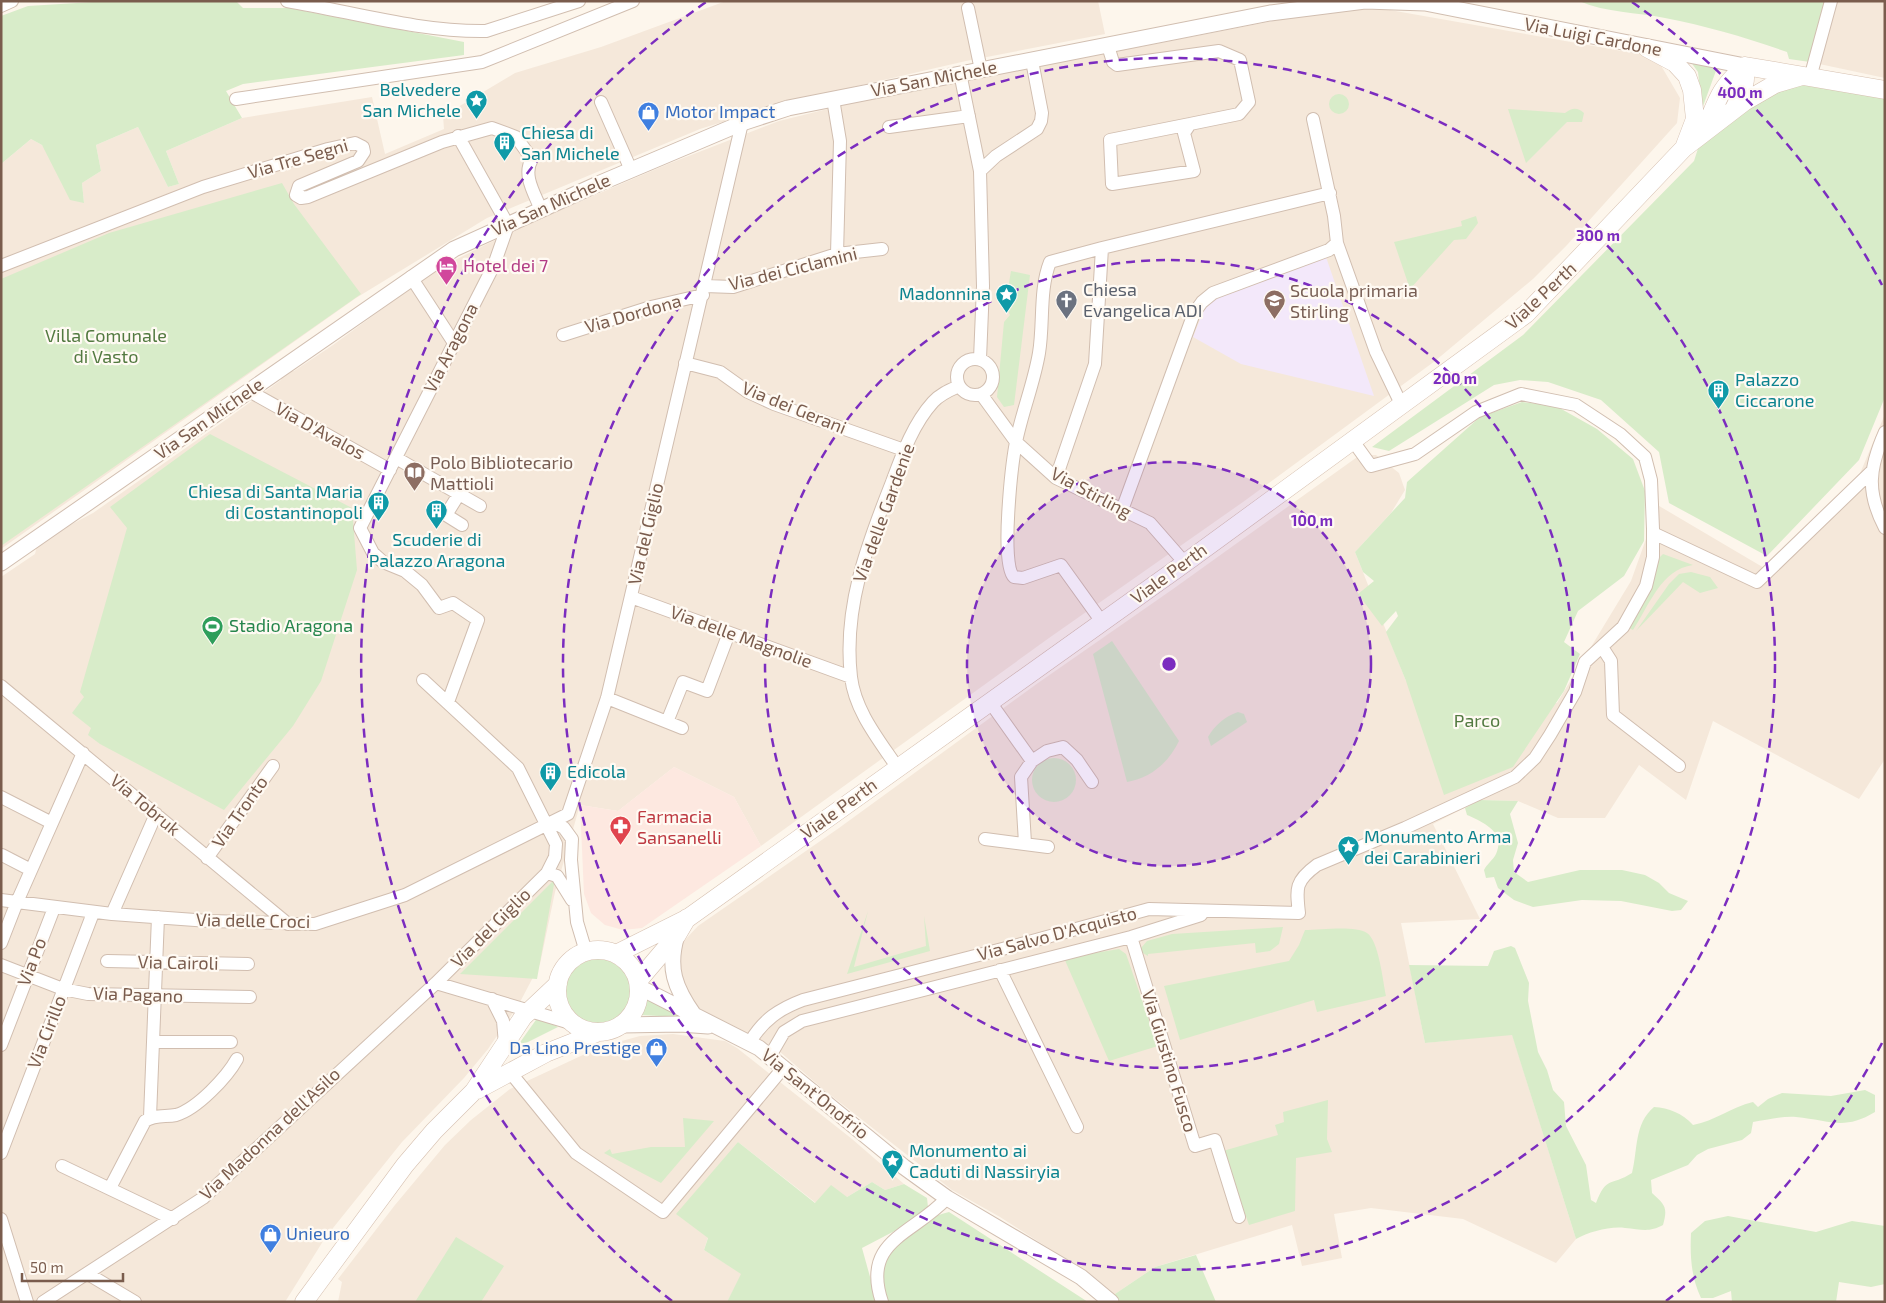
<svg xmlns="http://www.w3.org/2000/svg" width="1886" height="1303" font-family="'Exo 2',sans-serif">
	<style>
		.residential { fill: #f5e8da }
		.commercial { fill: #fde8e0 }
		.education { fill: #f3e8fa }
		.green { fill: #d8ecc9 }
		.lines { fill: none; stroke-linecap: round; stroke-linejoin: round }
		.minor-casing { stroke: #d1beb0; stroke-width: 14 }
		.tertiary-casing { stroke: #d1beb0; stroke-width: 17 }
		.secondary-casing { stroke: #d6c0b0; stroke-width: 19 }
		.minor { stroke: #fff; stroke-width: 12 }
		.tertiary { stroke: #fff; stroke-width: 15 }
		.secondary { stroke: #fff; stroke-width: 18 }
		.ring { fill: none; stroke: #7b2cbf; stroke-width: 2.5; stroke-dasharray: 9 6 }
		.labels { text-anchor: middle; stroke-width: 4.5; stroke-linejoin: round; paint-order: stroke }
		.street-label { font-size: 18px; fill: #7a5c4d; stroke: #fffaf3 }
		.culture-label { font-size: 18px; fill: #0d838f; stroke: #fffaf3; text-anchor: start }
		.shop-label { font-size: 18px; fill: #366cbe; stroke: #fffaf3; text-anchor: start }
		.hotel-label { font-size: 18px; fill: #b23c85; stroke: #fffaf3; text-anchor: start }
		.worship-label { font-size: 18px; fill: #5b616d; stroke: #fffaf3; text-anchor: start }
		.education-label { font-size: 18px; fill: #785e54; stroke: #fffaf3; text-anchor: start }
		.park-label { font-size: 18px; fill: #537a41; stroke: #fffaf3 }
		.leisure-label { font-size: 18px; fill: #27864d; stroke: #fffaf3; text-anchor: start }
		.health-label { font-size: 18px; fill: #be3a42; stroke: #fffaf3; text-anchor: start }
		.centre { fill: #7b2cbf; stroke: #fffaf3; stroke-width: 2.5 }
		.ring-label { font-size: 15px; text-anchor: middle; font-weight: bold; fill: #7b2cbf; stroke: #fffaf3; stroke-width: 4.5; stroke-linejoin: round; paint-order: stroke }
	</style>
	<rect width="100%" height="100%" fill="#fdf6ec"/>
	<path class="residential" d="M726 1H1098L1105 34 966 61 784 103 700 129 487 218 356 298 1 549V164L31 139 42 145 84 203 82 183 101 171 96 145 138 127 168 187 179 184 166 151 242 118 372 97 385 154 444 129 443 116 515 73 601 47Z
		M1827 1H1885V78L1810 62Z
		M1384 9 1656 57 1680 98 1677 123 1567 245 1533 279 1435 361 1243 502 1049 638 761 846 734 797 674 767 618 811 580 805 555 892 540 964 519 1004 488 1049 464 1078 402 1142 325 1238 285 1302H1V577L35 554 37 546 59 531 93 513 227 419 281 380 282 375 290 371H294L333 345 389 304 390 299 425 275 525 225 668 164 779 121 864 100 1278 20 1345 10Z
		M1885 414V759L1859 799 1713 721 1686 800 1639 765 1605 818H1558L1518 801 1480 800 1433 824 1480 919 1401 923 1425 1043 1512 1034 1576 1239 1556 1263 1463 1219 1371 1208 1334 1214 1342 1258 1302 1266 1292 1225 1155 1267 1112 1296 1086 1272 1000 1217 952 1190 824 1090 779 1051 719 1021 690 1002 676 960 683 942 698 926 839 828 1038 683 1173 589 1360 455H1376L1399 473 1405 490 1391 513 1355 552 1406 681 1557 703 1631 581 1651 525 1649 500 1771 572 1856 483Z
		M673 1034 725 1041 737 1048 852 1139 904 1184 885 1190 872 1182 847 1197 816 1203 738 1142 704 1250 742 1274 727 1302H338L342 1282 338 1279 395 1205 445 1145 471 1120 510 1089 600 1047 640 1036Z"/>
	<path class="commercial" d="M674 767 734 797 761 846 642 928 623 930 605 925 591 913 584 894 580 805 618 811Z"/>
	<path class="education" d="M1326 257 1374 396 1241 364 1193 337 1207 302Z"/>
	<path class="green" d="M109 1H236L243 8H289L464 42V55L243 84 226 91 242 118 166 151 179 184 168 187 138 127 96 145 101 171 82 183 84 203 70 200 42 145 31 139 1 164V16L28 6Z
		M1579 1H1827L1810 62 1789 59 1787 52C1747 38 1707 26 1665 18 1636 12 1607 13 1579 1Z
		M1688 58 1717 68 1702 109 1698 72Z
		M1792 79 1885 96V397L1859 460 1767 556 1669 503 1659 452 1601 400 1548 382 1520 380 1494 385 1389 451 1372 447 1523 335 1694 161 1703 133Z
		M1329 104a10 10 0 1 1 20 0a10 10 0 1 1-20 0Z
		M1508 109 1565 113C1572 108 1577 107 1584 113L1582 122H1567L1526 163Z
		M282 183 294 204 361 294 1 546V279L109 233Z
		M1476 216 1478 223 1466 239 1454 240 1410 289 1394 242 1462 226 1461 221Z
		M1011 271 1030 275 1014 405 1004 407 997 397 1004 322 1010 315 1005 306Z
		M1522 402 1556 406 1597 429 1633 459 1645 491 1644 541 1624 576 1578 611 1564 642 1580 654 1564 691 1513 767 1444 795 1406 681 1386 632 1398 616 1396 611 1382 626 1358 594 1374 581 1363 572 1355 552 1405 498 1407 482 1480 417Z
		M210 434 352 508 357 570 321 681 293 726 224 810 100 744 88 735 91 728 72 713 84 697 80 692 127 528 110 507Z
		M1663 554 1693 565C1661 569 1649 606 1633 630L1629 628 1659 558Z
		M1691 572 1710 577 1718 588 1700 593 1683 582 1636 631 1669 584 1679 574Z
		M1112 641 1179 741C1169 762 1151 778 1127 782L1093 654Z
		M1238 712 1244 714 1247 722 1211 746 1208 737C1215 725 1224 717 1238 712Z
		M1032 780a22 22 0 1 1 44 0a22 22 0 1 1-44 0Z
		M1480 800 1518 801 1510 814 1518 843 1513 860 1514 872 1528 882 1580 870H1622L1645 875 1659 883 1669 893 1688 901 1681 910 1672 911 1621 901 1582 900 1533 907 1514 900 1498 888 1494 877 1486 878 1484 870C1487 864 1493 860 1496 854 1506 832 1483 822 1467 815L1465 808Z
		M555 879 537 979 460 974Z
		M868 911 854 967 926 946 924 916 930 951 847 974Z
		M1283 927 1279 944 1270 951 1256 953 1255 943 1148 954V956L1141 952V948L1147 941 1172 934Z
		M1305 930C1320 930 1355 925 1367 933 1379 941 1383 982 1386 996L1317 1012 1314 1000 1180 1040 1164 986 1289 961 1299 945Z
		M1511 946 1515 948 1529 983 1528 1001 1538 1052 1547 1070 1553 1090 1564 1102 1566 1126 1586 1165 1591 1200 1596 1203C1607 1175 1610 1187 1632 1173 1638 1149 1634 1124 1654 1107 1669 1108 1682 1113 1693 1125 1715 1121 1731 1107 1753 1102L1758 1107 1768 1099 1782 1093 1831 1096 1865 1090 1875 1095V1112C1844 1131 1829 1120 1796 1117 1782 1116 1767 1120 1753 1122L1751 1133 1742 1140 1708 1149 1697 1155 1688 1165 1651 1180 1652 1193C1665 1205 1668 1207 1663 1225 1649 1233 1640 1229 1625 1228 1610 1226 1589 1232 1576 1239L1512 1035 1425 1043 1409 965 1488 966 1494 951Z
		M1119 949 1126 954 1158 1046 1109 1061 1064 958Z
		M566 991a32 32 0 1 1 64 0a32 32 0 1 1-64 0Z
		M644 997 680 1017 639 1015Z
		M538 1017 558 1027 516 1048Z
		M1328 1100 1327 1139 1332 1152 1296 1158 1295 1211 1249 1225 1223 1151 1278 1135 1275 1125 1284 1122 1283 1112Z
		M683 1118 714 1121 661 1183 604 1153 610 1149 612 1154 651 1147H685Z
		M738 1142 815 1203 831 1185 847 1197 872 1182 885 1190 904 1184 927 1198 928 1207 906 1225 862 1248 877 1302H727L741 1274 704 1250 708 1238 676 1214Z
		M949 1212 1088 1302H881L876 1270C895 1247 919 1218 949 1212Z
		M1728 1216 1816 1232 1852 1221 1885 1226V1284L1871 1287 1839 1282 1836 1302H1732L1731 1291 1713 1298H1701C1691 1277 1690 1256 1691 1233L1705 1221Z
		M456 1237 504 1266 481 1302H415Z
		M1196 1255 1216 1302H1117L1112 1296 1155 1267Z"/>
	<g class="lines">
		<defs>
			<path id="minor" d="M287 1C353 12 419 32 486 31L579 1
				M1 6 12 1
				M968 8 981 70
				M1108 46 1113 62 1117 65 1219 51 1240 60 1249 102 1239 114 1190 124 1184 133 1194 171 1112 184 1110 140 1190 124
				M960 73 980 171
				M1810 78 1831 1
				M236 99 482 62 633 1
				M833 99 840 141 837 254
				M601 102 631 170
				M889 127 969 116
				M1337 243 1376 352 1402 406
				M1102 248 1050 262C1039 290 1044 323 1039 353 1034 383 1022 412 1016 442 1012 463 1000 565 1014 577L1023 578 1061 565 1102 622
				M1 266 203 187 328 149 355 143 363 147 364 152 358 161 299 186 296 195 301 198 308 197 442 142 492 128 516 137 532 159C522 175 535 194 541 210
				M411 277 454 343
				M705 286 733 287 837 254 882 249
				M563 335 651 307 703 295
				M957 377a18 18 0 1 1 36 0a18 18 0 1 1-36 0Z
				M980 359 983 286 980 171 996 156 1037 129 1041 121 1042 113 1032 61
				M685 363 720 372 748 392 774 404 904 450
				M249 391 390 470
				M981 394 1016 442 1056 478 1150 523 1185 563
				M1885 432C1869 468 1866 492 1885 528
				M396 458 480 506
				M1056 478 1095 364 1102 248 1330 193
				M459 494 446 515 462 525
				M1122 510 1194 313 1202 302 1213 293 1329 250 1337 243 1334 216 1313 119
				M1653 533 1757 582 1872 471
				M631 597 851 677
				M1602 647 1611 661 1613 715 1679 766
				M1 686 288 924
				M607 698 682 728
				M448 702 478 620 453 603 439 608 422 585 405 571 383 562 373 553 360 528 494 265 508 225 458 136
				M990 702 1032 761 1021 777 1025 843
				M667 722 683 682 707 691 729 633
				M1032 761 1047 751 1063 747 1077 760 1092 782
				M897 767C879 740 855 711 851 677 843 608 867 545 892 482 902 455 913 424 933 402 940 394 950 390 959 386
				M1 797 52 823
				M546 825H559L564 828 572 839 571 860 577 922 586 952
				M985 839 1048 847
				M2 855 31 870
				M207 858 273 766
				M547 873 557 876 572 900
				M1 900 112 914 209 921 315 924 405 895 568 814 607 698 742 123
				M112 914 156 814
				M1131 937 1195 1146 1215 1140 1239 1217
				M1 943 17 902 83 753
				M107 961 248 964
				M1 965 63 989 88 994 250 997
				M1000 970 1077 1127
				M436 983 577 1025
				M492 999 503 1021 505 1044
				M155 1042H231
				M750 1042C763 1020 779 1009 803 1000L1014 946 1149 909 1299 913C1296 888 1295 881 1317 865L1405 828 1515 777 1535 758 1550 735 1575 692 1585 662 1623 627 1646 586 1653 557V529L1651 480 1645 457 1620 434 1576 405 1521 394 1476 412 1415 454 1371 466 1353 441
				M1 1045 54 908
				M770 1056 784 1032 802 1021 1131 937 1201 915
				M510 1072 576 1153 663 1212 784 1067
				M150 1117 158 917
				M1 1153 93 913
				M62 1166 173 1219
				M110 1188 145 1121C154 1115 165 1117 176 1115 197 1109 227 1077 237 1059
				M1 1219 27 1302
				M88 1274 135 1302
				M43 1302 203 1198 436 983 547 873 555 857 556 844 518 768 423 680
				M882 1302C861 1240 913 1235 947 1198"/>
			<path id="tertiary" d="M1 563 454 249 598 184 742 123 788 108 1270 13 1365 1 1425 3 1745 66
				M677 935C667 968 675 988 694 1015
				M639 987 759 1048 904 1167 947 1198 1081 1277 1111 1302
				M622 1025 680 1024 708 1026"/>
			<path id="secondary" d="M1647 48 1675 63 1687 76 1692 90 1695 119 1684 148
				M1745 66 1885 90
				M1734 109C1742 94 1747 82 1745 66
				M1704 132C1718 99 1718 90 1745 66
				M557 991a41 41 0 1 1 82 0a41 41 0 1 1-82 0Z
				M616 954 688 918 1185 563 1526 314 1684 148 1744 102 1775 84 1802 76
				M638 981 677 935 687 918
				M477 1090 546 1053 599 1032
				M304 1302 405 1165 434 1131 474 1091 523 1017 558 984"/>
		</defs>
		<use href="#minor" class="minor-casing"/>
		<use href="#tertiary" class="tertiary-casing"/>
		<use href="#secondary" class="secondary-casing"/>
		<use href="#minor" class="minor"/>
		<use href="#tertiary" class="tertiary"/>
		<use href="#secondary" class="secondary"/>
	</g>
	<circle cx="1169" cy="664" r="202" fill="#7b2cbf" fill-opacity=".12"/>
	<g class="ring">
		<circle cx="1169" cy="664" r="202"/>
		<circle cx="1169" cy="664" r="404"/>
		<circle cx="1169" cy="664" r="606"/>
		<path d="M1882 1043A808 808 0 0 1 1666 1301M672 1301A808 808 0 0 1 706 2M1632 2A808 808 0 0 1 1882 285"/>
	</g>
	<defs>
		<symbol id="sight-pin" viewBox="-11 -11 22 30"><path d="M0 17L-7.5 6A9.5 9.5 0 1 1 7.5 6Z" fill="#0f9aa8" stroke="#fffaf3"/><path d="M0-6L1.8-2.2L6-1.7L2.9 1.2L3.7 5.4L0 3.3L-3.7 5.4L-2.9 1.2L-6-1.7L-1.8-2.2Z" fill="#fff"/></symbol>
		<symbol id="shop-pin" viewBox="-11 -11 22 30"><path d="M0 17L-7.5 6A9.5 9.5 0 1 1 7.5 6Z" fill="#3f7fe0" stroke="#fffaf3"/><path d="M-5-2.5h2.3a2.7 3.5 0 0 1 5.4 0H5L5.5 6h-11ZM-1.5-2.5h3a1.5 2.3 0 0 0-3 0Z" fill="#fff"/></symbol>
		<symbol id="building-pin" viewBox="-11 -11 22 30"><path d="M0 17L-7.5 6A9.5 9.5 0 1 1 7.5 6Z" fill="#0f9aa8" stroke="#fffaf3"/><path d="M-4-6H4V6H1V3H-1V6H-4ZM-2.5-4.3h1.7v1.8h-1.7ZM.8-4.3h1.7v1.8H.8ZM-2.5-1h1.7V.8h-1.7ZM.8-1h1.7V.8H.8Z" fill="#fff"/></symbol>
		<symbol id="hotel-pin" viewBox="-11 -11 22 30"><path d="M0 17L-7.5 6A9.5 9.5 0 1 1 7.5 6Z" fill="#d1479c" stroke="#fffaf3"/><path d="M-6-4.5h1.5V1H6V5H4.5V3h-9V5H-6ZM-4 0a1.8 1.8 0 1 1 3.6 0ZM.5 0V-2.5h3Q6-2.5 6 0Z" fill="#fff"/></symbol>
		<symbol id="church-pin" viewBox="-11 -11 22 30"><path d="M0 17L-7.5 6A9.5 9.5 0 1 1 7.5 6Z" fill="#6b7280" stroke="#fffaf3"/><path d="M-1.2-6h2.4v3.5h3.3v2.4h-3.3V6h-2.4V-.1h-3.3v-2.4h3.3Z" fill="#fff"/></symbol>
		<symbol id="school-pin" viewBox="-11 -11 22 30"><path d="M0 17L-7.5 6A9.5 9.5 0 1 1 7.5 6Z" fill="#8d6e63" stroke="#fffaf3"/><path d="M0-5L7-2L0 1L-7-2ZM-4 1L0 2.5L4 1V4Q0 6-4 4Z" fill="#fff"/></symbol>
		<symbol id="library-pin" viewBox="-11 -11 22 30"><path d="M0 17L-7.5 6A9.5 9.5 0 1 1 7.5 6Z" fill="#8d6e63" stroke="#fffaf3"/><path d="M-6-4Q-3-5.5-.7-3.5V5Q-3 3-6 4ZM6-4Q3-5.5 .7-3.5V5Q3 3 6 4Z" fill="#fff"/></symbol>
		<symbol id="stadium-pin" viewBox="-11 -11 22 30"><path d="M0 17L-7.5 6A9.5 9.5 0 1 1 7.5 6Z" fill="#2e9e5b" stroke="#fffaf3"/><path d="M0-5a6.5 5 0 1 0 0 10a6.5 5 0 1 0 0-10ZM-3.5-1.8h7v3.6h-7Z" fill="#fff"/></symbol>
		<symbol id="pharmacy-pin" viewBox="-11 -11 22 30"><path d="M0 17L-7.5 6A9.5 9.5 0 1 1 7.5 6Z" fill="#e0444e" stroke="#fffaf3"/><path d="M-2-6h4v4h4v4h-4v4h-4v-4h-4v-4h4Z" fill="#fff"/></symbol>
	</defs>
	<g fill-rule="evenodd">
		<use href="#sight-pin" x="464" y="88" width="25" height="34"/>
		<use href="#shop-pin" x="636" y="100" width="25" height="34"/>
		<use href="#building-pin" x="492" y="130" width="25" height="34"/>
		<use href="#hotel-pin" x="434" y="254" width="25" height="34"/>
		<use href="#sight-pin" x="994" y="282" width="25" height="34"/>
		<use href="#church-pin" x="1054" y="288" width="25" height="34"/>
		<use href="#school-pin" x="1262" y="288" width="25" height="34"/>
		<use href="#building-pin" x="1706" y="378" width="25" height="34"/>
		<use href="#library-pin" x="402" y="460" width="25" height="34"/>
		<use href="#building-pin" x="366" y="490" width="25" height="34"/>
		<use href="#building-pin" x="424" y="498" width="25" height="34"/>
		<use href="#stadium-pin" x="200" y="614" width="25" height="34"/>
		<use href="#building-pin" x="538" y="760" width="25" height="34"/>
		<use href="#pharmacy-pin" x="608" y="814" width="25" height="34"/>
		<use href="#sight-pin" x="1336" y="834" width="25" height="34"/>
		<use href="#shop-pin" x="644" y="1036" width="25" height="34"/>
		<use href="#sight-pin" x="880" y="1148" width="25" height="34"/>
		<use href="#shop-pin" x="258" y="1222" width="25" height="34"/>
	</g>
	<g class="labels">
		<g class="street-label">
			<text transform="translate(1593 37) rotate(11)" y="6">Via Luigi Cardone</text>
			<text transform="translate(934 79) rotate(-11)" y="6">Via San Michele</text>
			<text transform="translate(298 159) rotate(-16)" y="6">Via Tre Segni</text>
			<text transform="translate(551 205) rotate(-24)" y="6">Via San Michele</text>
			<text transform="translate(793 269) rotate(-14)" y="6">Via dei Ciclamini</text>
			<text transform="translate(1541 296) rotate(-43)" y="6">Viale Perth</text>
			<text transform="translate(633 314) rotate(-16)" y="6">Via Dordona</text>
			<text transform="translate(451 348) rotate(-63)" y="6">Via Aragona</text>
			<text transform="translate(794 408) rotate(22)" y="6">Via dei Gerani</text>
			<text transform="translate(209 419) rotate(-35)" y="6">Via San Michele</text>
			<text transform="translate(320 431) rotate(29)" y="6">Via D'Avalos</text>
			<text transform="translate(1091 493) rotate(28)" y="6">Via Stirling</text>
			<text transform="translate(884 513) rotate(-70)" y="6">Via delle Gardenie</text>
			<text transform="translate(646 534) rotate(-77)" y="6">Via del Giglio</text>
			<text transform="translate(1169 574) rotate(-36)" y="6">Viale Perth</text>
			<text transform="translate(741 637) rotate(20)" y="6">Via delle Magnolie</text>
			<text transform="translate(145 805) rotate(40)" y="6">Via Tobruk</text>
			<text transform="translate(839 809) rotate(-36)" y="6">Viale Perth</text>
			<text transform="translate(240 812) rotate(-55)" y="6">Via Tronto</text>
			<text transform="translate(253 921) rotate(1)" y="6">Via delle Croci</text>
			<text transform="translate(491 928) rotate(-45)" y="6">Via del Giglio</text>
			<text transform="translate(1057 934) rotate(-15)" y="6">Via Salvo D'Acquisto</text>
			<text transform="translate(32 962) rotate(-69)" y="6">Via Po</text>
			<text transform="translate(178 963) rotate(1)" y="6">Via Cairoli</text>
			<text transform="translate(138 995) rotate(2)" y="6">Via Pagano</text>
			<text transform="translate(47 1032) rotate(-69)" y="6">Via Cirillo</text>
			<text transform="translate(1169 1061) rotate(73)" y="6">Via Giustino Fusco</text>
			<text transform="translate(815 1094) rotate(39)" y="6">Via Sant'Onofrio</text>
			<text transform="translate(270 1134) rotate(-43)" y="6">Via Madonna dell'Asilo</text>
		</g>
		<g class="culture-label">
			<text x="461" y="96" text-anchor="end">Belvedere<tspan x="461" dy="21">San Michele</tspan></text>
			<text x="521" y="139">Chiesa di<tspan x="521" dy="21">San Michele</tspan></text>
			<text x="991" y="300" text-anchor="end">Madonnina</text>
			<text x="1735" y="386">Palazzo<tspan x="1735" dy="21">Ciccarone</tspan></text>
			<text x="363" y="498" text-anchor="end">Chiesa di Santa Maria<tspan x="363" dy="21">di Costantinopoli</tspan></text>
			<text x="437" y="546" text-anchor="middle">Scuderie di<tspan x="437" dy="21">Palazzo Aragona</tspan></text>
			<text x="567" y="778">Edicola</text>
			<text x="1364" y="843">Monumento Arma<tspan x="1364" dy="21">dei Carabinieri</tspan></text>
			<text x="909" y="1157">Monumento ai<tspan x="909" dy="21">Caduti di Nassiryia</tspan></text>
		</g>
		<g class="shop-label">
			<text x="665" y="118">Motor Impact</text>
			<text x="641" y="1054" text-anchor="end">Da Lino Prestige</text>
			<text x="286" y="1240">Unieuro</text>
		</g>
		<g class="hotel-label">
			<text x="463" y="272">Hotel dei 7</text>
		</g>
		<g class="worship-label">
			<text x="1083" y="296">Chiesa<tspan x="1083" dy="21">Evangelica ADI</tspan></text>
		</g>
		<g class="education-label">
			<text x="1290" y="297">Scuola primaria<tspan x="1290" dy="21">Stirling</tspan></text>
			<text x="430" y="469">Polo Bibliotecario<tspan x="430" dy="21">Mattioli</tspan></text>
		</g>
		<g class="park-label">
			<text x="106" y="342">Villa Comunale<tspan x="106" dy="21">di Vasto</tspan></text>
			<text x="1477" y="727">Parco</text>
		</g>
		<g class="leisure-label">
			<text x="229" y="632">Stadio Aragona</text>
		</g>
		<g class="health-label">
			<text x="637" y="823">Farmacia<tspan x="637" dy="21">Sansanelli</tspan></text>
		</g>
	</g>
	<circle cx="1169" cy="664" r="8" class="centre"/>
	<g class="ring-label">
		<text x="1740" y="98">400 m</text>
		<text x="1598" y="241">300 m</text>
		<text x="1455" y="384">200 m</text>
		<text x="1312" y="526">100 m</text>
	</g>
	<rect width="1886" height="1303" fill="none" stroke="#7a5c4d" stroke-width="5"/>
	<path d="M22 1273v8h101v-8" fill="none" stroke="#7a5c4d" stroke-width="2.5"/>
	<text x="30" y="1273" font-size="15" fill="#7a5c4d" stroke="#fffaf3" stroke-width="4" paint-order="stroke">50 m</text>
</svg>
